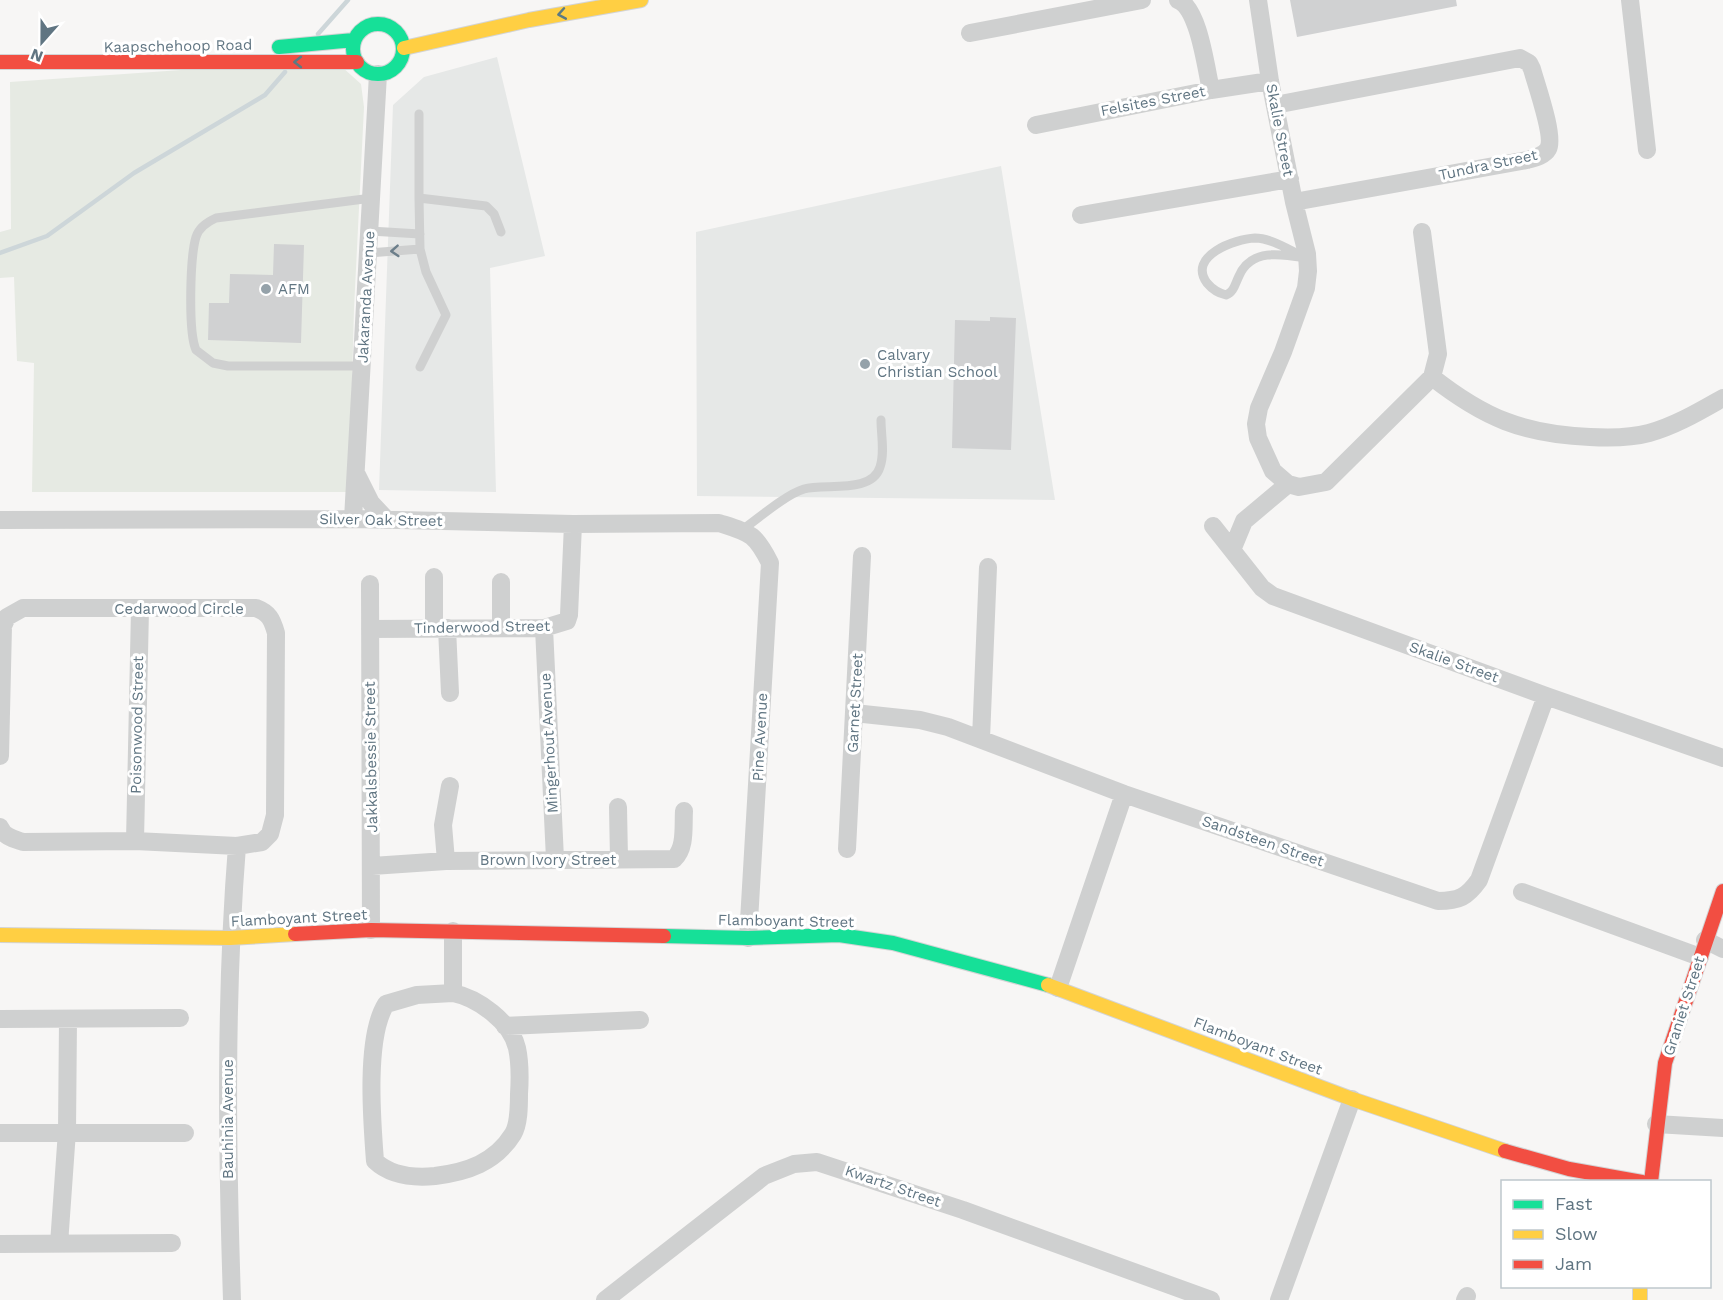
<svg xmlns="http://www.w3.org/2000/svg" width="1723" height="1300" font-family="'Work Sans',sans-serif">
	<style>
		.built { fill: #e6e8e7 }
		.green { fill: #e6eae3 }
		.lines { fill: none; stroke-linecap: round; stroke-linejoin: round }
		.stream { stroke: #cdd6d9; stroke-width: 4.5 }
		.building { fill: #d0d1d2 }
		.fast-casing { stroke: #d3d4d5; stroke-width: 16 }
		.slow-casing { stroke: #d3d4d5; stroke-width: 16 }
		.jam-casing { stroke: #d3d4d5; stroke-width: 16 }
		.lane { stroke: #cfd0d0; stroke-width: 9 }
		.street { stroke: #cfd0d0; stroke-width: 18 }
		.fast { stroke: #16e098; stroke-width: 14 }
		.slow { stroke: #ffcf43; stroke-width: 14 }
		.jam { stroke: #f24e42; stroke-width: 14 }
		.oneway { stroke: #5c7a83 }
		.oneway2 { stroke: #6b7e8a }
		.poi-dot { fill: #95a2aa; stroke: #fff; stroke-width: 2 }
		.labels { text-anchor: middle; stroke-width: 6; stroke-linejoin: round; paint-order: stroke }
		.street-label { font-size: 15px; fill: #607582; stroke: #fff }
		.poi-label { font-size: 15px; fill: #607582; stroke: #fff; text-anchor: start }
	</style>
	<rect width="100%" height="100%" fill="#f7f6f5"/>
	<path class="built" d="M497 57 545 256 490 268 496 492 379 490 393 105 424 77Z
		M1001 166 1055 500 697 496 696 232Z"/>
	<path class="green" d="M282 63 342 67 361 84 364 107 354 309 349 492H32L34 363 17 361 14 277 0 278V232L11 229 10 82Z"/>
	<g class="lines">
		<path class="stream" d="M318 34 348 0
			M0 253 47 236 134 173 265 95 285 72"/>
	</g>
	<path class="building" d="M1290 0H1456L1457 6 1297 37Z
		M274 244 304 245 301 343 208 340 209 303H229L230 274 273 275Z
		M990 317 1016 318 1011 450 952 448 955 320 990 321Z"/>
	<g class="lines">
		<defs>
			<path id="fast" d="M353 49a25 25 0 1 1 50 0a25 25 0 1 1-50 0Z
				M279 47 354 40
				M664 936 748 938 839 935 893 943 1048 985"/>
			<path id="slow" d="M404 48 529 20 641 0
				M0 935 230 938 295 934
				M1048 985 1352 1099 1505 1151
				M1640 1286V1300"/>
			<path id="jam" d="M0 62H357
				M295 934 371 930 664 936
				M1505 1151 1569 1169 1642 1182
				M1651 1182 1665 1063 1723 891"/>
		</defs>
		<use href="#fast" class="fast-casing"/>
		<use href="#slow" class="slow-casing"/>
		<use href="#jam" class="jam-casing"/>
		<path class="lane" d="M419 198V114
			M370 231 420 234
			M369 253 420 249
			M1306 258C1282 254 1251 248 1239 276 1235 284 1234 292 1226 295 1218 293 1212 289 1207 283 1187 256 1235 239 1255 238 1272 238 1292 252 1307 258
			M362 366H228L213 363 196 350C188 332 190 257 196 237 199 227 207 222 216 218L372 198
			M420 367 446 315 426 272 420 249 419 198 486 206 494 214 501 232
			M742 530C759 518 785 495 804 489 825 483 872 494 880 467 885 453 881 435 881 420"/>
		<path class="street" d="M1178 0C1199 8 1206 69 1211 90
			M1258 0 1270 81 1294 202 1307 254 1308 271 1306 288 1283 352 1259 408 1256 424 1258 438 1273 471 1288 484 1299 487 1326 482 1432 377 1438 354 1422 232
			M1630 0 1647 150
			M970 33 1142 0
			M1275 105 1520 58 1529 63 1532 69C1536 84 1555 137 1548 149 1544 156 1534 158 1527 160L1294 202
			M1036 125 1211 90 1270 81
			M1081 215 1290 179
			M1432 377C1484 418 1523 434 1590 437 1609 438 1631 438 1649 433 1675 426 1700 411 1723 398
			M357 475 371 503 387 520
			M353 519 378 74
			M0 520 353 519 573 524 719 523C750 533 755 533 770 563L748 938
			M1213 526 1262 588 1273 596 1546 696 1723 758
			M1232 550 1244 521 1288 484
			M370 584 371 930
			M501 627V582
			M447 628 450 693
			M544 628 555 859
			M370 629 544 628 567 621 569 615 573 524
			M434 629V577
			M854 713 920 720 948 727 1124 794 1438 901C1459 901 1467 897 1479 880L1546 696
			M981 739 988 567
			M0 756 3 626 7 617 23 608H256C269 613 272 619 276 633L275 815 270 834 262 842 237 846 135 841 23 842C14 839 4 837 0 827
			M618 807 619 859
			M135 841 140 609
			M847 849 862 556
			M446 861 443 825 450 786
			M372 866 446 861 674 859C686 848 683 827 684 811
			M1522 892 1700 957
			M1705 940 1723 949
			M1058 988 1124 794
			M453 993C478 998 511 1022 517 1048 520 1062 520 1079 519 1094 519 1106 519 1124 513 1134 495 1163 467 1172 435 1176 414 1178 391 1176 375 1161 372 1122 365 1037 386 1004L417 995 453 993V931
			M0 1019 180 1018
			M505 1026 640 1020
			M1656 1124 1723 1128
			M0 1133H185
			M0 1244 172 1243
			M59 1244 67 1131 68 1020
			M232 1300C227 1148 225 997 237 846
			M605 1300 764 1176 794 1164 817 1162 963 1210 1211 1300
			M1279 1300 1352 1099
			M1465 1300 1467 1296"/>
		<use href="#fast" class="fast"/>
		<use href="#slow" class="slow"/>
		<use href="#jam" class="jam"/>
	</g>
	<defs><path id="oneway-chevron" d="M-2-3.5L2.5 0L-2 3.5" fill="none" stroke-width="1.6" stroke-linecap="round" stroke-linejoin="round" transform="scale(1.5)"/></defs>
	<g class="oneway">
		<use href="#oneway-chevron" transform="translate(562 14) rotate(170)"/>
		<use href="#oneway-chevron" transform="translate(298 62) rotate(-180)"/>
	</g>
	<use class="oneway2" href="#oneway-chevron" transform="translate(395 251) rotate(176)"/>
	<g class="poi-dot">
		<circle cx="266" cy="289" r="6"/>
		<circle cx="865" cy="364" r="6"/>
	</g>
	<g class="labels">
		<g class="street-label">
			<text transform="translate(178 46) rotate(-1)" y="5">Kaapschehoop Road</text>
			<text transform="translate(1153 101) rotate(-11)" y="5">Felsites Street</text>
			<text transform="translate(1280 130) rotate(79)" y="5">Skalie Street</text>
			<text transform="translate(1488 165) rotate(-12)" y="5">Tundra Street</text>
			<text transform="translate(366 297) rotate(-87)" y="5">Jakaranda Avenue</text>
			<text transform="translate(381 520) rotate(1)" y="5">Silver Oak Street</text>
			<text x="179" y="614">Cedarwood Circle</text>
			<text transform="translate(482 627) rotate(-1)" y="5">Tinderwood Street</text>
			<text transform="translate(1454 662) rotate(20)" y="5">Skalie Street</text>
			<text transform="translate(855 703) rotate(-87)" y="5">Garnet Street</text>
			<text transform="translate(137 725) rotate(-89)" y="5">Poisonwood Street</text>
			<text transform="translate(760 737) rotate(-87)" y="5">Pine Avenue</text>
			<text transform="translate(549 743) rotate(-93)" y="5">Mingerhout Avenue</text>
			<text transform="translate(371 757) rotate(-91)" y="5">Jakkalsbessie Street</text>
			<text transform="translate(1263 841) rotate(19)" y="5">Sandsteen Street</text>
			<text x="548" y="865">Brown Ivory Street</text>
			<text transform="translate(299 918) rotate(-3)" y="5">Flamboyant Street</text>
			<text transform="translate(786 921) rotate(1)" y="5">Flamboyant Street</text>
			<text transform="translate(1684 1006) rotate(-72)" y="5">Graniet Street</text>
			<text transform="translate(1258 1046) rotate(21)" y="5">Flamboyant Street</text>
			<text transform="translate(228 1119) rotate(-90)" y="5">Bauhinia Avenue</text>
			<text transform="translate(893 1186) rotate(19)" y="5">Kwartz Street</text>
		</g>
		<g class="poi-label">
			<text x="278" y="294">AFM</text>
			<text x="877" y="360">Calvary<tspan x="877" dy="17">Christian School</tspan></text>
		</g>
	</g>
	<rect x="1501" y="1180" width="210" height="108" fill="#ffffff" stroke="#bfc8cd" stroke-width="1.5"/>
	<rect x="1513" y="1200" width="30" height="9" fill="#16e098" stroke="#bfc8cd" stroke-width="1.5"/>
	<text x="1555" y="1210" font-size="18" fill="#607582">Fast</text>
	<rect x="1513" y="1230" width="30" height="9" fill="#ffcf43" stroke="#bfc8cd" stroke-width="1.5"/>
	<text x="1555" y="1240" font-size="18" fill="#607582">Slow</text>
	<rect x="1513" y="1260" width="30" height="9" fill="#f24e42" stroke="#bfc8cd" stroke-width="1.5"/>
	<text x="1555" y="1270" font-size="18" fill="#607582">Jam</text>
	<g transform="translate(42 42) rotate(201)" stroke="#ffffff" stroke-width="4.5" paint-order="stroke">
	<path d="M0-4.5L10 22L0 15L-10 22Z" fill="#607582"/>
	<text y="-9" font-size="16" font-weight="bold" text-anchor="middle" fill="#607582">N</text>
	</g>
</svg>
